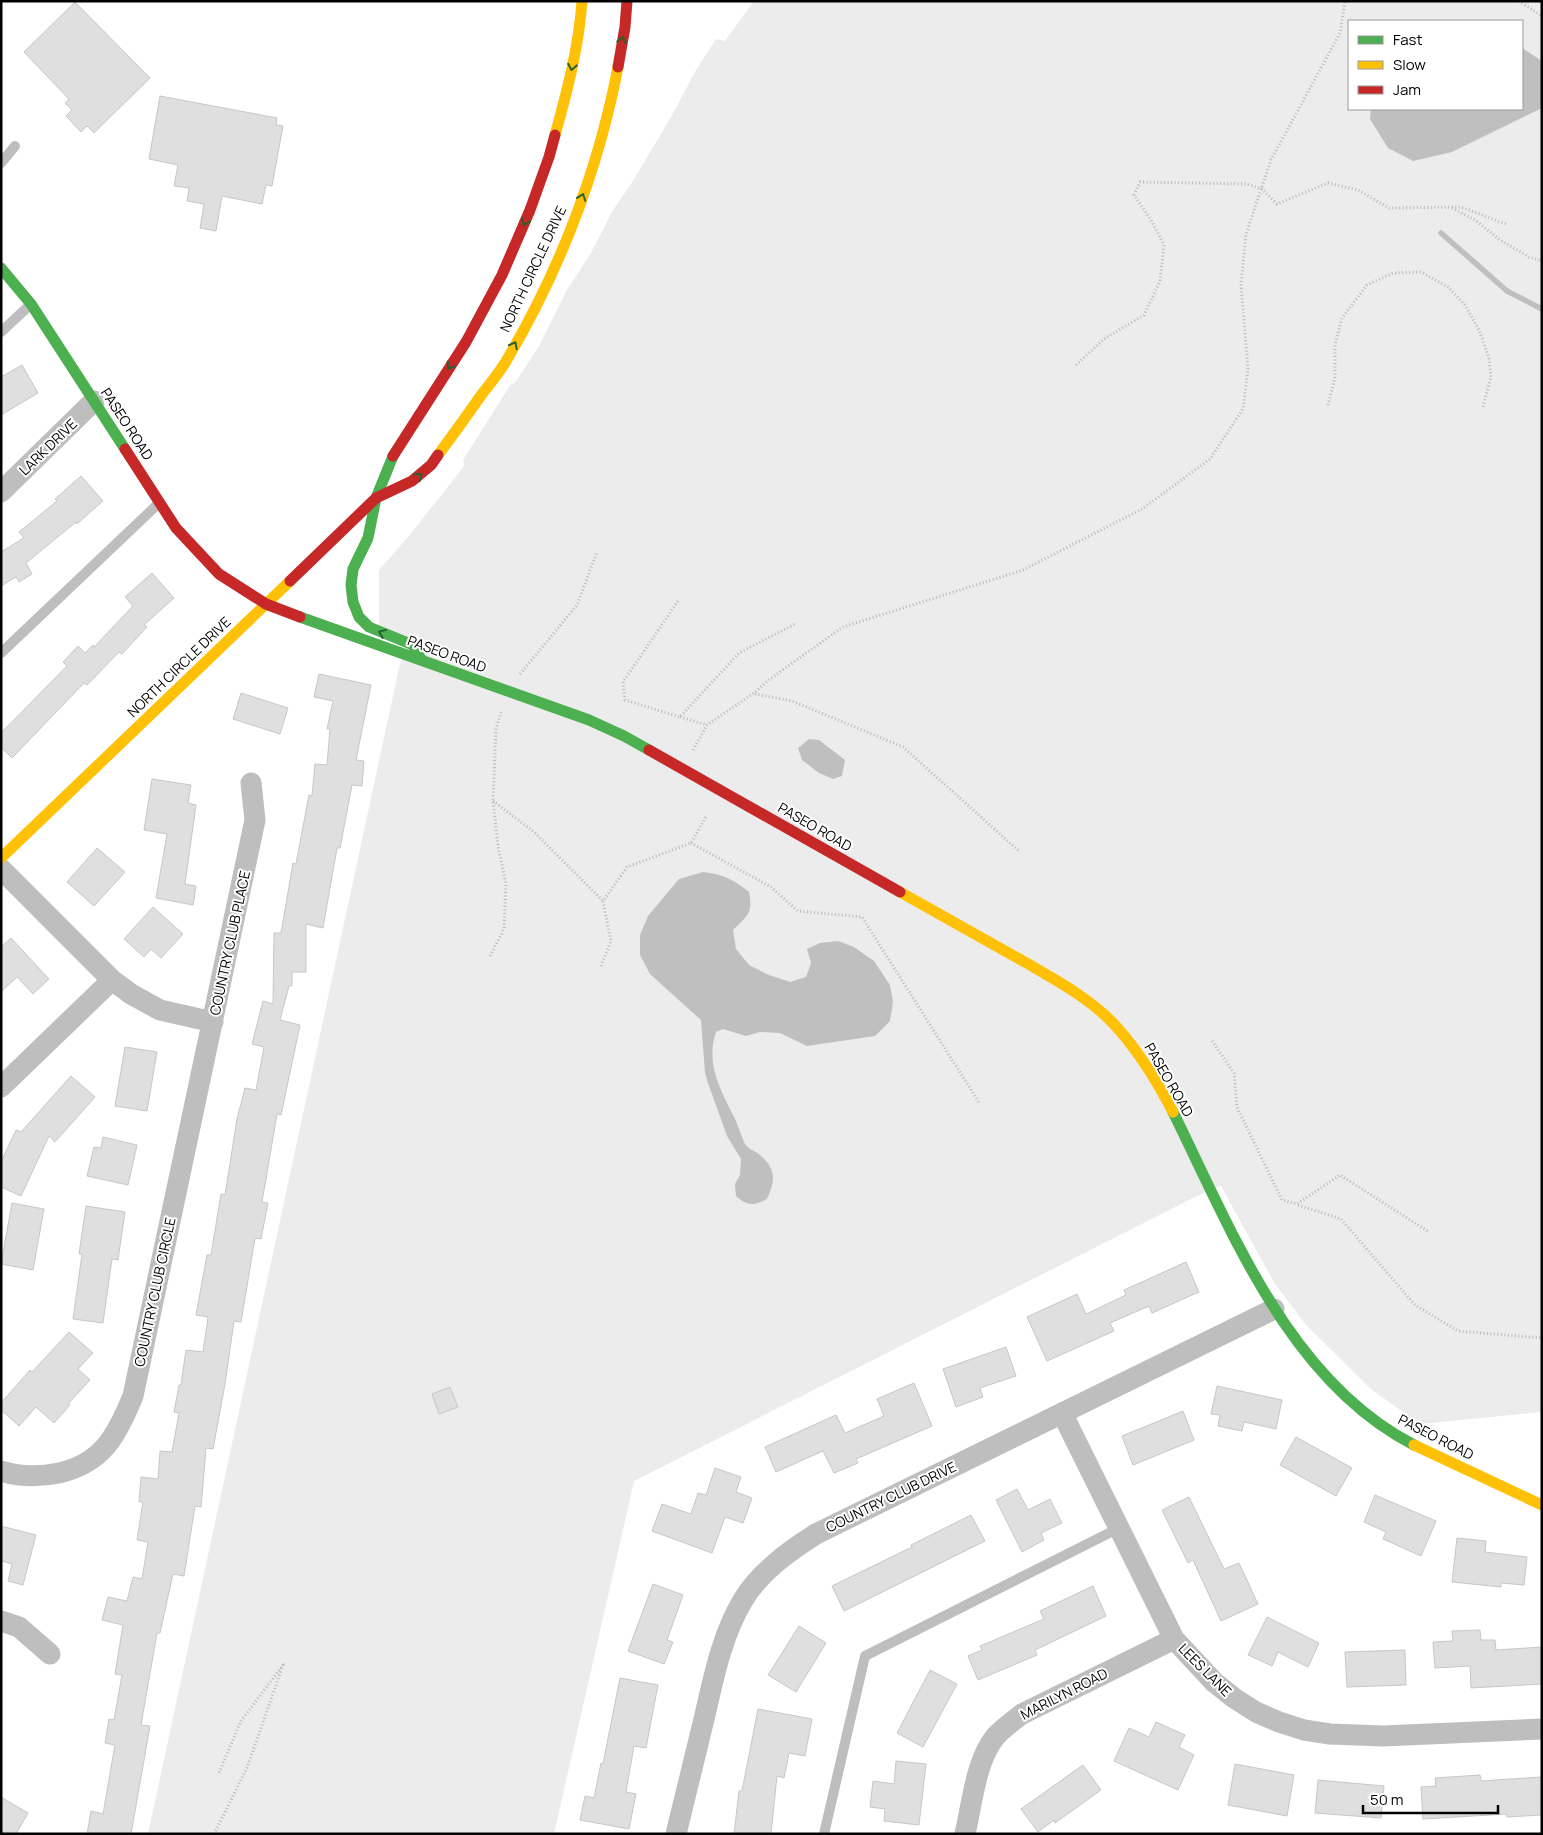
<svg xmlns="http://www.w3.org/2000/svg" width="1543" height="1835" font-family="Manrope,sans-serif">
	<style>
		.green { fill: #ececec; fill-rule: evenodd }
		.water { fill: #bfbfbf }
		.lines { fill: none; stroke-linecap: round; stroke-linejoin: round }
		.stream { stroke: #bfbfbf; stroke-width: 5.5 }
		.building { fill: #dfdfdf; stroke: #c7c7c7 }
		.path { stroke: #b9b9b9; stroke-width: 3; stroke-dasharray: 1 2.5; stroke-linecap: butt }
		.lane { stroke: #bebebe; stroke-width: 10 }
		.street { stroke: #bebebe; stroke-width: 21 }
		.fast { stroke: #4caf50; stroke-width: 11 }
		.slow { stroke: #ffc107; stroke-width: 11 }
		.jam { stroke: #c62828; stroke-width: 11 }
		.oneway { stroke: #2a602c }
		.labels { text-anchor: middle; stroke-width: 4; stroke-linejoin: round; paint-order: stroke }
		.street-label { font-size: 14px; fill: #000; stroke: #fff }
	</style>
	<rect width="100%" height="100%" fill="#fff"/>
	<path class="green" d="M754 1H1542V1412L1420 1424 1372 1390 1306 1325 1275 1284 1221 1186 1193 1198 634 1481 554 1834H148L399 668 408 639 379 625V570L408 537 462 469 464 465 463 460 511 384 515 383 539 346 567 290 591 253 613 210 633 181 671 117 696 70 716 39 725 41ZM1349 21H1522V109H1349Z"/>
	<path class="water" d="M1522 48 1542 61V108L1452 152 1413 161 1388 148 1370 119 1371 109H1522Z
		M809 739 819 740 845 760 842 776 833 779 819 773 802 760 798 748Z
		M703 872C723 874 734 880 749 892 753 914 748 915 733 930L736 949 749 965 769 975 790 982 806 977 811 963 807 949 820 943 838 941 854 947 874 961 890 985 893 1002 890 1021 875 1036 807 1046 780 1033 760 1032 746 1036 723 1029 716 1032C705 1065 721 1090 735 1119 739 1127 741 1136 745 1144 748 1149 755 1151 760 1155 777 1170 775 1181 767 1199 754 1206 747 1206 736 1196L735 1184 740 1175 741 1159 727 1136 708 1083 705 1073 701 1020 650 974 640 955V935L648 916 679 879Z"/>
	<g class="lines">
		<path class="stream" d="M1441 233 1507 291 1542 309"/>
	</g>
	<path class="building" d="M75 2 150 78 94 133 87 126 81 132 66 116 72 110 65 103 69 99 24 52Z
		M160 96 277 118 276 125 283 126 272 186 266 185 262 204 222 196 216 231 200 228 204 204 187 201 189 188 174 186 178 165 149 159Z
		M22 365 38 393 1 415V377Z
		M81 476 103 501 77 524 76 522 26 563 32 574 19 582 16 577 1 586V552L24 538 19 532 57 501 55 499Z
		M152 573 174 598 144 625 147 627 122 654 119 652 87 685 84 683 12 758 1 747V733L67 666 63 662 78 646 85 653 93 645 94 647 133 606 125 597Z
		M319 674 371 685 356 760 364 761 362 786 352 785 340 848H337L323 928 306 924V972H292V986H289L280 1020 300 1025 281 1115 277 1114 262 1202 268 1203 261 1239 255 1238 241 1322 234 1321 225 1384 213 1449 206 1448 201 1507 195 1506 184 1576 173 1574 160 1633H157L141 1725 150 1726 131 1834H87L91 1811 103 1814 115 1745 105 1743 109 1719 114 1720 122 1675 115 1674 123 1625 102 1620 108 1597 127 1601 133 1577 142 1579 148 1542 137 1540 143 1502H139L141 1477 158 1479 160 1451 172 1452 179 1413 174 1412 179 1385H181L186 1350 203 1352 208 1317 196 1315 207 1255H211L221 1194 225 1195 237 1119 245 1088 256 1090 264 1047 252 1044 263 1001 273 1004 274 933H281L293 863 296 864 309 795 312 796 315 764 327 765 330 729H327L333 701 314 697Z
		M241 693 288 708 280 734 233 719Z
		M152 779 191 785 188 803 196 805 185 884 196 886 193 905 156 898 167 834 144 830Z
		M97 848 125 872 94 906 67 882Z
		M153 907 183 934 161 958 151 949 144 957 124 939Z
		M11 938 49 979 33 994 17 977 1 992V947Z
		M125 1047 157 1052 147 1111 115 1106Z
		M71 1076 95 1097 55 1142 49 1136 21 1196 1 1187V1162L16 1130 21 1132Z
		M103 1137 137 1145 128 1185 87 1176 94 1147 101 1148Z
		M12 1203 44 1209 33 1270 1 1264Z
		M86 1206 125 1212 118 1260 112 1259 103 1323 73 1319 82 1254H79Z
		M1186 1262 1199 1292 1152 1313 1149 1306 1110 1323 1114 1331 1047 1361 1027 1317 1077 1294 1086 1314 1126 1295 1124 1290Z
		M69 1332 93 1353 78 1369 90 1380 68 1404 70 1405 54 1423 36 1407 19 1426 1 1410V1403L30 1370 32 1372Z
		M1006 1347 1016 1376 980 1388 983 1397 956 1407 943 1369Z
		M914 1383 932 1426 856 1459 858 1463 834 1473 823 1451 776 1472 765 1447 836 1415 845 1433 884 1416 877 1399Z
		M1217 1386 1282 1400 1276 1429 1244 1422 1242 1431 1218 1426 1220 1415 1211 1414Z
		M450 1387 458 1407 439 1414 432 1394Z
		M1183 1411 1194 1440 1133 1465 1122 1436Z
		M1296 1437 1352 1468 1336 1496 1280 1465Z
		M715 1468 741 1477 736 1492 752 1498 743 1523 725 1517 712 1553 652 1531 662 1504 691 1514 698 1493 706 1495Z
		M1017 1489 1028 1510 1050 1499 1062 1523 1041 1533 1044 1540 1022 1552 996 1500Z
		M1375 1495 1436 1521 1421 1556 1383 1539 1386 1532 1364 1522Z
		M1189 1497 1224 1569 1239 1563 1258 1604 1221 1621 1193 1560 1188 1563 1162 1510Z
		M971 1515 985 1541 844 1611 832 1586 912 1547 911 1545Z
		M1 1526 36 1535 23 1585 8 1581 12 1564 1 1561Z
		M1457 1538 1486 1541 1485 1552 1527 1557 1524 1585 1501 1583V1587L1452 1582Z
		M653 1584 683 1595 667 1640 673 1642 664 1664 628 1651Z
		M1093 1586 1106 1616 1035 1650 1037 1655 978 1680 968 1656 982 1650 980 1646 1044 1619 1040 1611Z
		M1267 1617 1319 1643 1308 1667 1278 1652 1272 1666 1248 1655Z
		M799 1626 826 1643 796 1692 768 1675Z
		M1480 1630 1481 1640H1495L1496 1650 1542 1647V1684L1471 1688 1470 1666 1435 1668 1433 1642 1453 1641 1452 1631Z
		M1405 1650 1406 1685 1347 1687 1345 1652Z
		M930 1670 957 1684 923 1747 897 1733Z
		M620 1678 658 1685 646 1748 634 1746 626 1792 636 1794 629 1829 580 1820 585 1796 594 1798 601 1763 603 1764Z
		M758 1709 812 1719 805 1756 789 1753 784 1778 777 1776 771 1834H734L739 1791H742Z
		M1156 1722 1185 1735 1179 1747 1194 1755 1178 1790 1114 1761 1129 1728 1149 1737Z
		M896 1761 926 1764 919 1825 884 1821 885 1809 870 1807 873 1781 894 1784Z
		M1235 1764 1294 1775 1287 1816 1228 1805Z
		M1083 1765 1101 1790 1055 1823 1054 1820 1038 1832 1021 1809Z
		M1480 1775 1481 1781 1542 1777V1815L1507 1817V1814L1423 1819 1421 1787 1436 1786 1435 1778Z
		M1318 1780 1384 1786 1381 1818 1315 1813Z
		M1 1797 28 1813 16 1834H1Z"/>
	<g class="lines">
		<path class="path" d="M1519 1 1542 16
			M1452 208 1475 220 1500 240 1529 257 1542 261
			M1076 365 1104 339 1144 315 1160 281 1164 245 1151 220 1134 195 1140 182 1247 184 1262 189 1277 204 1328 183 1358 190 1389 208 1461 207 1506 224
			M1328 405 1335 378V345L1342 318 1367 285 1393 273 1421 272 1448 287 1465 305 1479 330 1489 358 1491 377 1483 407
			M678 601 623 682 625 700 680 717 739 653 795 624
			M520 674 577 605 597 552
			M755 694 792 701 903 747 1020 852
			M680 717 707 725
			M693 750 707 725 754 693 770 679 843 627 1023 570 1142 509 1210 459 1243 409 1248 369 1241 285 1246 234 1271 160 1340 33 1345 1
			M493 801 534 832 603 901
			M691 843 771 887 798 911 862 917 980 1104
			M490 956 504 929 506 884 498 846 493 801 496 729 501 712
			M601 966 611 941 603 901 627 867 691 843 707 815
			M1212 1041 1234 1073 1237 1107 1282 1200 1297 1204 1340 1175 1429 1232
			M1298 1205 1341 1219 1415 1305 1458 1331 1542 1338
			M214 1834 247 1768 283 1665 241 1721 218 1775"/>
		<path class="lane" d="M1 163 15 146
			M1 332 31 304
			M1 653 158 504
			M824 1834 865 1656 1119 1528"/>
		<path class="street" d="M1 492 94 401
			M1 869 112 980 131 994 160 1010 213 1022
			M1 1087 112 980
			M1062 1413 1174 1639 1214 1682 1234 1698 1256 1712 1279 1722 1304 1730 1330 1734 1383 1736 1542 1729
			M1 1471C20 1477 39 1477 59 1473 103 1463 117 1435 133 1396L255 820 251 783
			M1 1621 19 1627 50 1654
			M676 1834C686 1794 695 1755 705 1715 714 1676 722 1635 743 1600 760 1572 789 1551 816 1534L1274 1309
			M965 1834C972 1804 976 1760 995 1737 1003 1728 1013 1721 1022 1714L1174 1639"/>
		<path class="fast" d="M1 268 31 304 125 449
			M393 456 376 498 368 538 353 569 351 585 353 602 359 617 369 627 413 645 421 659
			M300 617 589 720 624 736 649 750
			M1173 1112C1232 1231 1289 1381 1414 1445"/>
		<path class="slow" d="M555 135C567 92 579 46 582 1
			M438 455C453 435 468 414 482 394 490 384 498 374 505 363 559 272 598 171 618 67
			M1 858 290 581
			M900 892C941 915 982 938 1023 961 1054 979 1086 996 1111 1021 1137 1048 1156 1079 1173 1112
			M1414 1445 1542 1505"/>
		<path class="jam" d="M618 67 625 27 627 1
			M125 449 176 528 219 574 266 604 300 617
			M393 456 466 342 502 275 530 210 549 157 555 135
			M290 581 376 498 412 481 431 465 438 455
			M649 750 900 892"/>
	</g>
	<defs><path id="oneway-chevron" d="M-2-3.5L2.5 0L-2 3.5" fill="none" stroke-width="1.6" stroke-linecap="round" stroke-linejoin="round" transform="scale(1.25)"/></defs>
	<g class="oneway">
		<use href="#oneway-chevron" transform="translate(622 40) rotate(-79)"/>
		<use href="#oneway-chevron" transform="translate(572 67) rotate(101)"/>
		<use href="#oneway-chevron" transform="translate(582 197) rotate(-70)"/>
		<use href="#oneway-chevron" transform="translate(525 222) rotate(114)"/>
		<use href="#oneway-chevron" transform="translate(514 345) rotate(-63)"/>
		<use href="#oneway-chevron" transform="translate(450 366) rotate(123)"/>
		<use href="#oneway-chevron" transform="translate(419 476) rotate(-39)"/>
		<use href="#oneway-chevron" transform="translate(382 633) rotate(-158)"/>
	</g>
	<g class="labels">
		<g class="street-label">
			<text transform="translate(533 269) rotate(-65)" y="5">NORTH CIRCLE DRIVE</text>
			<text transform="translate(127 424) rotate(57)" y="5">PASEO ROAD</text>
			<text transform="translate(48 447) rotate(-44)" y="5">LARK DRIVE</text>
			<text transform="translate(447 654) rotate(20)" y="5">PASEO ROAD</text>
			<text transform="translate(179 667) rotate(-44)" y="5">NORTH CIRCLE DRIVE</text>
			<text transform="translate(815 827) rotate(30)" y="5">PASEO ROAD</text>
			<text transform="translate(230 943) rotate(-78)" y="5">COUNTRY CLUB PLACE</text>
			<text transform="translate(1169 1080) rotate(60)" y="5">PASEO ROAD</text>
			<text transform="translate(155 1292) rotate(-78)" y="5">COUNTRY CLUB CIRCLE</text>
			<text transform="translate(1436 1437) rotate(27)" y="5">PASEO ROAD</text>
			<text transform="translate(891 1497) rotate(-26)" y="5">COUNTRY CLUB DRIVE</text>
			<text transform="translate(1205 1670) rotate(45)" y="5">LEES LANE</text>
			<text transform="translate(1064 1694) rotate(-27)" y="5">MARILYN ROAD</text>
		</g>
	</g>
	<rect width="1543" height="1835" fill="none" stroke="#000000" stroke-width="5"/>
	<rect x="1348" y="20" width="175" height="90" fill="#ffffff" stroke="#999999"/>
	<rect x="1358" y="36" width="25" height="8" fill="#4caf50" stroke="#999999"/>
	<text x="1393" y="45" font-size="15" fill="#000000">Fast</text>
	<rect x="1358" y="61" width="25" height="8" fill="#ffc107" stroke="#999999"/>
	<text x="1393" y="70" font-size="15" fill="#000000">Slow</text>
	<rect x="1358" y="86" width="25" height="8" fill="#c62828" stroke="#999999"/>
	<text x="1393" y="95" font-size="15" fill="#000000">Jam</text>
	<path d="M1363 1805v8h135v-8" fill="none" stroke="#000000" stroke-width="2.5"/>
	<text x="1370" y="1805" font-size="15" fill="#000000" stroke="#ffffff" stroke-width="4" paint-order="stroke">50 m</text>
</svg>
